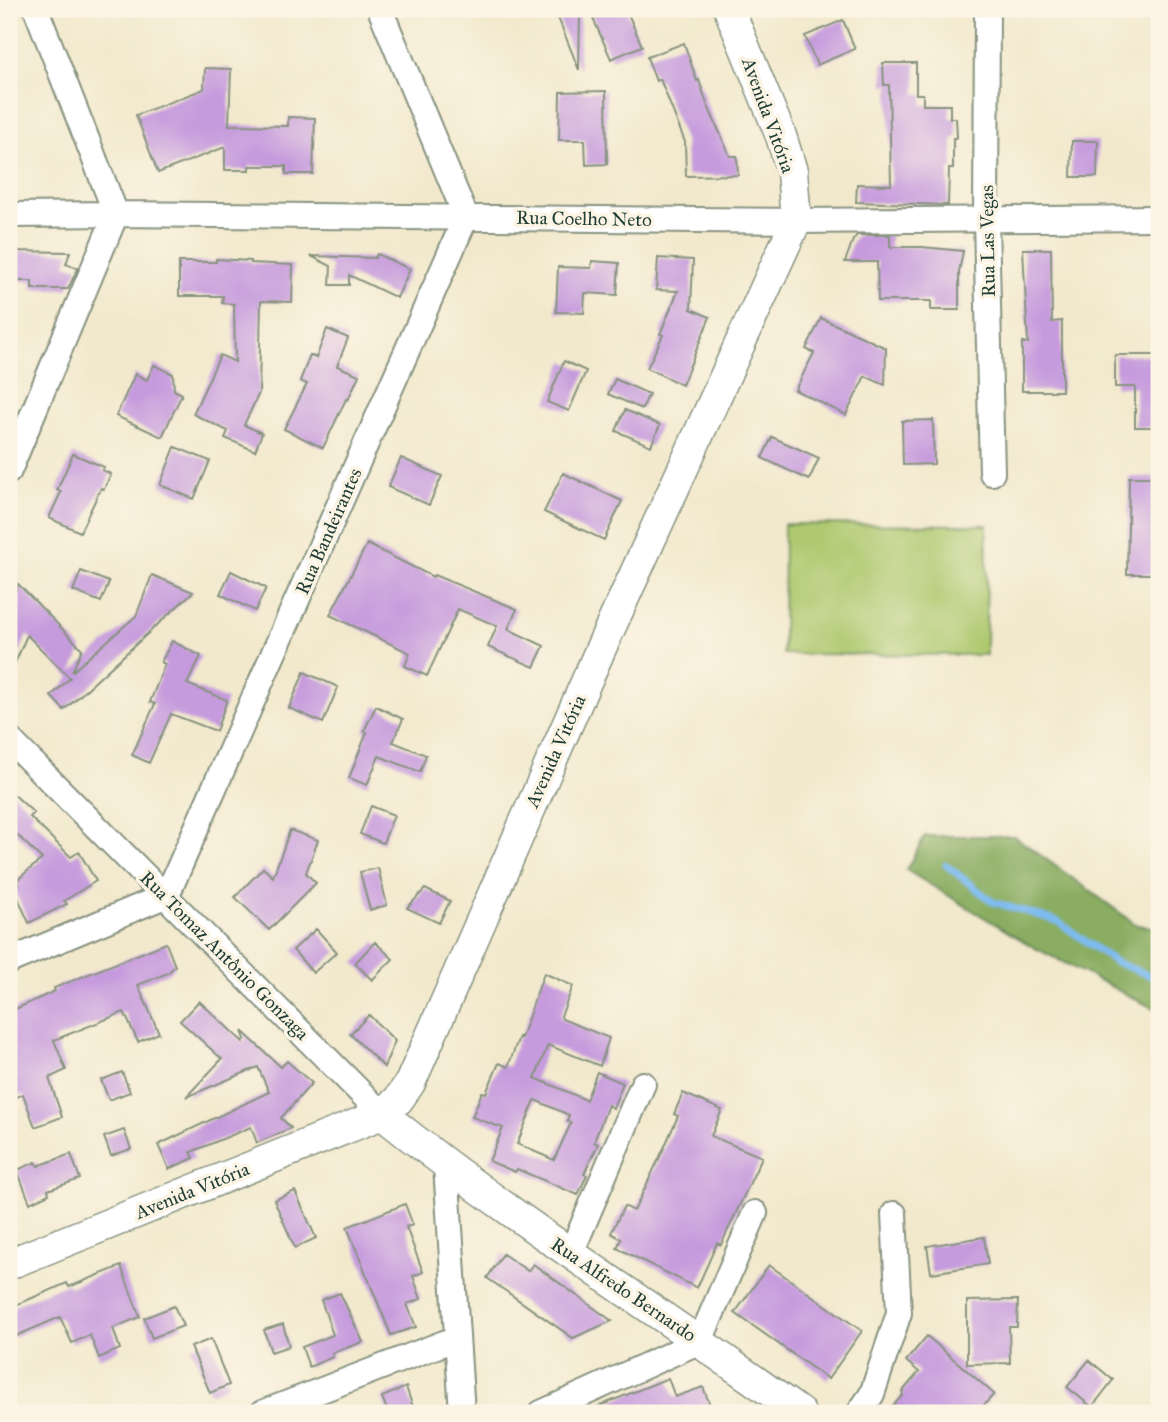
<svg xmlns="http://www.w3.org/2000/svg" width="1168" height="1422" font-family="'IM FELL Great Primer',serif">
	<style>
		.green { fill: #aec970; stroke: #668352; stroke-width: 2 }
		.forest { fill: #8aad62; stroke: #54754b; stroke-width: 2 }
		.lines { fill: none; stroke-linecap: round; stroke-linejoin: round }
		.stream { stroke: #7dbbf0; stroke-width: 7 }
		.building { fill: #c69bdd; fill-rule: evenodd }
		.minor-casing { stroke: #889380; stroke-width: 28 }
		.tertiary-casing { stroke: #889380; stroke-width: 33 }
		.minor { stroke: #fff; stroke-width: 24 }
		.tertiary { stroke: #fff; stroke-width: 30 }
		.labels { text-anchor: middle; stroke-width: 7; stroke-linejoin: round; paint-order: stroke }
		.street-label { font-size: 19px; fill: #1f3d34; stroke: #fcf5e5 }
	</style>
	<rect width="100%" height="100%" fill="#fcf5e5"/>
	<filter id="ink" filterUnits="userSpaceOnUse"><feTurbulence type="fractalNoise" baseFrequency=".0143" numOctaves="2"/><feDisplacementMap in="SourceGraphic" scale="14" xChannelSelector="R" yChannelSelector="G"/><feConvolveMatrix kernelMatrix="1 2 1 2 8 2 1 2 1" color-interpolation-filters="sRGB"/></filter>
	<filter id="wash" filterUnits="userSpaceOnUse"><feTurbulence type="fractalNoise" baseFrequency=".00686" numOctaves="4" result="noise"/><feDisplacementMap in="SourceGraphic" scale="28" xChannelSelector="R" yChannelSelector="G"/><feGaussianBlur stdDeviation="1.57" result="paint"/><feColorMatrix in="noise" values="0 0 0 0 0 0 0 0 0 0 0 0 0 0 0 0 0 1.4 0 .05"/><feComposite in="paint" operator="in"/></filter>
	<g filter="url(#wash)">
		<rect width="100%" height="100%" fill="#f2e9cd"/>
		<path class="green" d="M784 524 987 525 986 655 783 654Z"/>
		<path class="forest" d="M925 836H1014L1137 925 1159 928V1011L1033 947 906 870Z"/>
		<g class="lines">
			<path class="stream" d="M946 865 993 902 1057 921 1115 962 1159 979"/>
		</g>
		<g id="blocks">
			<path class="building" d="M572 9H580L579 70 557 15Z
				M589 9H626L642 46 611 59Z
				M843 20 855 49 817 65 805 36Z
				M684 43 697 81 699 80 707 104 730 156H737L738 175 686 176 685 142 660 79 656 81 647 57Z
				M883 63H916V94H923V105H950V118H956L957 138H953V169H949L948 205 856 202 857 184 891 185 889 85H884Z
				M205 68 231 69 229 125 288 126V117L315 118 313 174H286V166H249V170H225V147L158 173 136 115 204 89Z
				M606 91 607 164 586 165 585 140H559L560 92Z
				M1072 141H1098L1097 177H1071Z
				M857 235H890V247H922L963 251 959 272V310H931V301H878L877 262H845L853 240Z
				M1023 249H1051L1052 322 1062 321V391H1022V343H1028Z
				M9 251 70 252 66 264 78 268 68 289H32V281H9Z
				M377 254 410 269 397 298 349 275V285H330L331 266 311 256 375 258Z
				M658 258 693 260 691 309 710 317 682 385 647 368 663 335 660 334 678 291 656 290Z
				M216 259 251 261V263L293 265 292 302 261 301 259 393 244 425 262 433 255 451 225 438 228 431 193 414 220 355 235 362 234 304 222 303 223 296H179V262H216Z
				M592 261 619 263 617 295 585 293 584 313 556 312 558 267 591 268Z
				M821 318 886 348 885 385 865 376 846 415 795 390 814 353 806 349Z
				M327 329 348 338 337 366 359 375 348 400 346 399 323 448 284 429 307 384 300 381 310 355 316 358Z
				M1115 355H1159L1158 427H1135V387H1115Z
				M564 361 586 371 569 411 547 402Z
				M154 365 173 374 174 390 182 394 162 437 116 416 135 374 147 380Z
				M615 379 649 394 642 409 608 394Z
				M625 410 660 425 651 446 616 431Z
				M933 420 934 464 903 465 902 421Z
				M772 437 819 458 809 480 762 458Z
				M175 447 210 461 194 499 160 485Z
				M73 454 104 467 102 470 111 474 104 489 101 488 80 532 49 518 61 492 57 490Z
				M401 458 442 476 429 505 388 487Z
				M563 473 622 501 604 540 544 512Z
				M1129 477H1159V574H1127Z
				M367 544 433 577 434 575 517 609 508 629 544 646 534 667 488 647 497 626 458 609 427 676 405 666 410 653 330 615Z
				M81 571 109 582 101 602 73 591Z
				M231 571 266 588 255 611 220 594Z
				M152 575 193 592 64 710 51 696 70 678 27 635 9 677V604L18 584 82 649 72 672 136 616Z
				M172 641 201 656 187 684 227 700 216 731 171 714 149 763 132 755 155 704 150 702 165 664 161 662Z
				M304 672 338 687 323 723 289 708Z
				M376 706 403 719 393 742 426 755 420 772 379 756 367 785 349 778 367 732 364 731Z
				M9 790 34 813 30 817 71 857 79 852 96 881 64 901 67 904 29 923 14 889 19 884 17 880 42 859 9 827Z
				M371 806 394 815 383 843 360 834Z
				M290 830 318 840 306 873 316 883 269 930 235 897 263 868 273 877Z
				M378 868 387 905 370 910 360 872Z
				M425 889 450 901 439 923 407 908Z
				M316 929 337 952 313 973 293 950Z
				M375 942 393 959 372 980 355 963Z
				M166 943 175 966 168 973 138 985 159 1033 138 1042 124 1012 54 1040 66 1070 49 1078 62 1117 35 1127 23 1094 9 1100V1012L55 991 54 988Z
				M544 973 573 986 561 1016 562 1019 609 1038 600 1066 548 1045 535 1078 586 1100 597 1072 623 1083 613 1108 608 1105 594 1142 598 1144 584 1174 587 1175 578 1195 517 1169 515 1172 489 1161 503 1128 472 1117 482 1092 486 1093 499 1063 508 1067 519 1037 521 1038ZM535 1100 569 1115 567 1121 571 1123 554 1160 517 1144Z
				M199 1001 243 1042 245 1039 242 1031 281 1067 287 1061 312 1083 281 1118 291 1128 257 1143 251 1127 191 1152 194 1158 169 1169 158 1145 269 1092 258 1067 186 1097 222 1059 180 1021Z
				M369 1015 395 1041 384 1067 350 1034Z
				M122 1072 130 1092 109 1100 101 1080Z
				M683 1093 722 1110 711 1136 762 1157 721 1245 717 1243 697 1288 617 1248 621 1239 611 1233 624 1206 634 1211 665 1146 678 1116 674 1114Z
				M124 1130 131 1149 111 1156 104 1137Z
				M71 1154 80 1179 48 1190 49 1194 30 1203 17 1170 36 1162 38 1166Z
				M295 1191 316 1238 295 1248 274 1200Z
				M405 1204 413 1225 406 1227 423 1272 413 1276 421 1299 407 1304 416 1327 391 1335 347 1227Z
				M984 1237 988 1264 931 1273 927 1246Z
				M503 1254 528 1271 533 1264 612 1321 573 1338 487 1278Z
				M769 1265 862 1331 828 1379 735 1313Z
				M121 1266 140 1317 113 1328 120 1349 99 1358 90 1335 72 1343 60 1317 9 1339V1308L67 1283 69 1287Z
				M340 1293 363 1342 332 1353 333 1357 309 1367 302 1347 333 1335 321 1300Z
				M1018 1300 1017 1327H1009L1010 1363 967 1364V1301Z
				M174 1306 183 1326 152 1338 144 1318Z
				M283 1324 289 1346 271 1352 264 1330Z
				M927 1336 994 1394 977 1413H886L903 1395 902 1392 919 1372 906 1361Z
				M211 1339 229 1385 210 1393 191 1347Z
				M1089 1360 1113 1380 1092 1407 1067 1387Z
				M668 1378 675 1397 703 1387 713 1413H582Z
				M406 1387 415 1413H388L382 1397Z"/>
		</g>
	</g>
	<g filter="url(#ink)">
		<use href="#blocks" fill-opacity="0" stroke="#889380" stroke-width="2"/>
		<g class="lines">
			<defs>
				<path id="minor" d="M987 9 986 220 992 473
					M9 215 116 214 796 221 1159 218
					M9 471 116 214 36 9
					M9 739 382 1114
					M9 961 167 895 466 217 380 9
					M446 1166 462 1413
					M571 1253 643 1084
					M262 1413 457 1338
					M541 1413 700 1341 755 1213
					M859 1413 872 1394 899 1313 894 1214"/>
				<path id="tertiary" d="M382 1114C516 1222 662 1313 800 1413
					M9 1264 382 1114 398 1100 410 1083 601 648 796 221 792 171 781 136 729 9"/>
			</defs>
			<use href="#minor" class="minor-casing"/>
			<use href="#tertiary" class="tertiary-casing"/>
			<use href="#minor" class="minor"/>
			<use href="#tertiary" class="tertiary"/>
		</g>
	</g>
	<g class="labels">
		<g class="street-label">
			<text transform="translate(769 115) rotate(70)" y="7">Avenida Vitória</text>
			<text transform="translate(584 218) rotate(1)" y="7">Rua Coelho Neto</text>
			<text transform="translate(987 241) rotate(-91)" y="7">Rua Las Vegas</text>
			<text transform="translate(328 531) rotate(-66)" y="7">Rua Bandeirantes</text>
			<text transform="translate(555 751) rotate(-66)" y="7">Avenida Vitória</text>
			<text transform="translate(225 955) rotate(45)" y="7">Rua Tomaz Antônio Gonzaga</text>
			<text transform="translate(192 1190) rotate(-22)" y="7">Avenida Vitória</text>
			<text transform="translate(624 1289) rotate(34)" y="7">Rua Alfredo Bernardo</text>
		</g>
	</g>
	<rect width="1168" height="1422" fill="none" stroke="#fcf5e5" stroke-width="35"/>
</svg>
